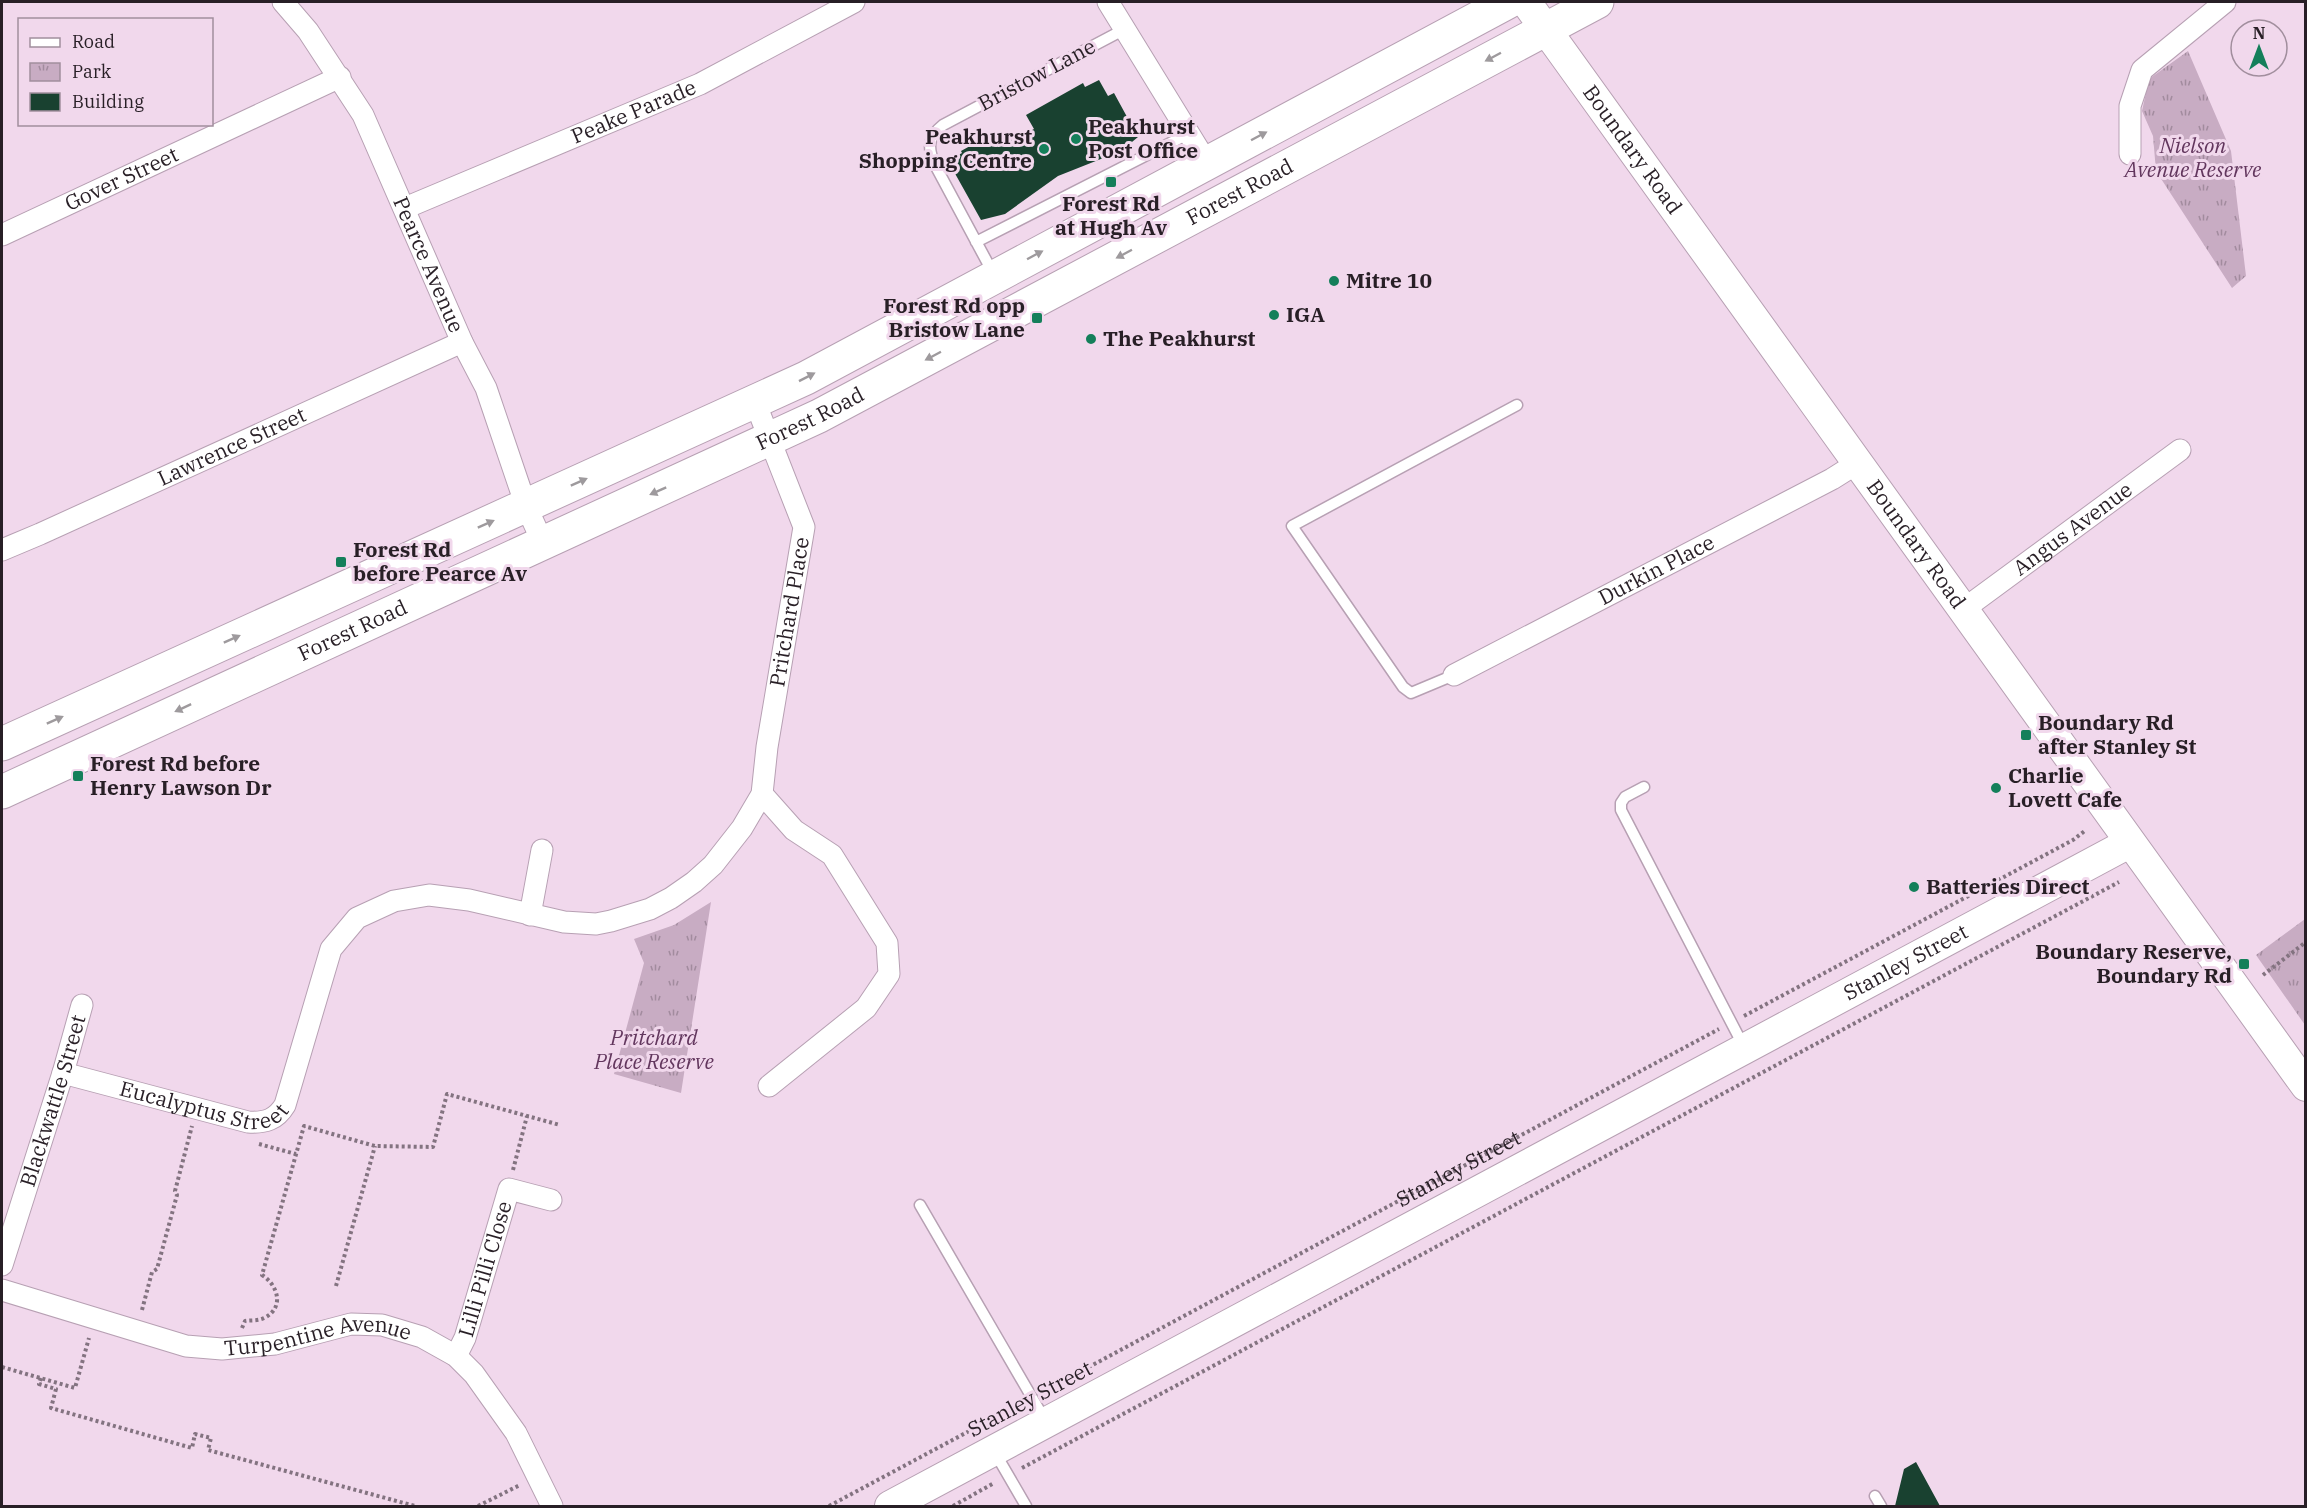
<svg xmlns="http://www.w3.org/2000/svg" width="2307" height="1508" font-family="'IBM Plex Serif',serif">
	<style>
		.park { fill: url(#park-tufts) }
		.building { fill: #194130 }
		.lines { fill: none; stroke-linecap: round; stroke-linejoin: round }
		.lane-casing { stroke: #b7a0b3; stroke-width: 13 }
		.street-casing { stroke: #b7a0b3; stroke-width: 23 }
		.secondary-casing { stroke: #b7a0b3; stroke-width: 32 }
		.primary-casing { stroke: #b7a0b3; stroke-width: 35 }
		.path { stroke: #837380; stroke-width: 4; stroke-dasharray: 3 3; stroke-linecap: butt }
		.lane { stroke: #fff; stroke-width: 10 }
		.street { stroke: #fff; stroke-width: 21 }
		.secondary { stroke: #fff; stroke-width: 30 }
		.primary { stroke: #fff; stroke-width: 33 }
		.oneway { fill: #9e9a9d }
		.poi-dot { fill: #147f5a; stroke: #f1d8ec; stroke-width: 2 }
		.labels { text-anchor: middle; stroke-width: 6; stroke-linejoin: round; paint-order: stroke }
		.street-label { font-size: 21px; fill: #281f26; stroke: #f1d8ec }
		.poi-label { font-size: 21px; font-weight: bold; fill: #281f26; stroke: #f1d8ec; text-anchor: start }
		.park-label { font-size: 21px; font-style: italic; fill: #62365d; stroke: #f1d8ec }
	</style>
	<defs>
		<pattern id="park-tufts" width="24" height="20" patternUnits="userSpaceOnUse" patternTransform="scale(1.5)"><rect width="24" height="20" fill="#c8acc3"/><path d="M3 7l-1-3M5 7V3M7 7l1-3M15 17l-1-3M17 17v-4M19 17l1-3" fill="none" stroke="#a28b9e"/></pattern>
	</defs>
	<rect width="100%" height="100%" fill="#f1d8ec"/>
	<path class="park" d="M2188 51 2231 151 2246 276 2232 288 2156 171 2153 136 2142 111 2149 79Z
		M711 902 681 1093 614 1074 644 963 634 939 674 925Z
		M2305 919V1025L2256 955Z"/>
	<path class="building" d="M1099 80 1108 96 1114 93 1138 137 1121 151 1058 176 1005 214 981 220 948 161 962 153 961 151 990 135 996 147 1034 129 1026 115 1083 83 1085 87Z
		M1916 1462 1940 1506H1895L1904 1469Z"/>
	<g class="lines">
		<defs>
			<path id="lane" d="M976 242 1188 134
				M993 273 935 165C927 147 928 137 943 125L1125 29
				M1454 675 1411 693 1403 687 1292 526 1517 405
				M1644 787 1625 797 1621 803V810L1744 1047
				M920 1205 1045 1420
				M994 1451 1026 1506
				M1875 1496 1881 1506"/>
			<g id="street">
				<path id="s2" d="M283 2 308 31 363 115 462 342 486 388 526 506 543 543"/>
				<path d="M1108 2 1207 163"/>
				<path d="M2130 154V106L2142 70 2225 2"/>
				<path id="s3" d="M405 208 700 84 854 2"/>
				<path id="s4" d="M2 235 340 77"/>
				<path id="s5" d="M2 550 40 534 462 342"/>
				<path id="s6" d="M1964 609 2180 450"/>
				<path id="s7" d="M1454 675 1832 479 1859 462"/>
				<path d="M762 794 794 830 832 855 887 943 889 974 866 1008 769 1086"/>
				<path d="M530 915 542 850"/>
				<path id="s8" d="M63 1073 248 1122C265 1123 276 1120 285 1105L331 949 357 918 394 901 429 895 469 900 564 922 596 924 611 921 650 909 671 898 694 882 713 865 742 828 762 794 767 747 804 527 755 402"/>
				<path id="s9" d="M2 1265 63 1073 82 1005"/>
				<path id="s10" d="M2 1290 186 1346 222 1349 275 1344 351 1324 382 1325 422 1337 456 1356 474 1374 516 1433 552 1506"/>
				<path id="s11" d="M456 1356 465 1338 509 1189 551 1200"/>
			</g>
			<g id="secondary">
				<path id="s12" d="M1526 2 2306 1086"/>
				<path id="s13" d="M890 1506 2129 843"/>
			</g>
			<g id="primary">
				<path d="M2 744 806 378 1508 2"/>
				<path id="s14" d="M2 792 819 416 1597 2"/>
			</g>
		</defs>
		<use href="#lane" class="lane-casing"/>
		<use href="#street" class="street-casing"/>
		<use href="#secondary" class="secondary-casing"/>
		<use href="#primary" class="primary-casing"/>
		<g class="path">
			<path d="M2263 975 2306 942"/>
			<path d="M1744 1016 2073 840 2086 830"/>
			<path d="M259 1144 296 1154"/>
			<path d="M513 1170 527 1116"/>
			<path d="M336 1286 375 1146"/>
			<path d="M142 1310 152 1272 157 1269 177 1195 175 1191 192 1126"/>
			<path d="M242 1328 245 1321C251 1320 258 1321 264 1318 285 1308 278 1285 262 1275L304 1126 375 1146 433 1147 447 1094 560 1125"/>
			<path d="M2 1367 75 1388 89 1338"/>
			<path d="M41 1378 39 1384 56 1389 51 1408 192 1448 195 1434 211 1438 208 1450 415 1506"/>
			<path id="s1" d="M1046 1390 1719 1029"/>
			<path d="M1022 1468 2119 882"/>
			<path d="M478 1506 520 1485"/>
			<path d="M829 1506 1018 1405"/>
			<path d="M953 1506 994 1483"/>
		</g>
		<use href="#lane" class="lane"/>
		<use href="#street" class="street"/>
		<use href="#secondary" class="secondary"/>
		<use href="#primary" class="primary"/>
	</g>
	<defs><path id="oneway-solid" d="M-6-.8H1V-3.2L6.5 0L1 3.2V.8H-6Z" transform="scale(1.5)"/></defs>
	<g class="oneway">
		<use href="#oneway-solid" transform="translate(1493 57) rotate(152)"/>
		<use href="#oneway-solid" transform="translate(1259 136) rotate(-28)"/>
		<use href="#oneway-solid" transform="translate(1124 254) rotate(152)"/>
		<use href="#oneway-solid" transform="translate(1035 255) rotate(-28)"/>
		<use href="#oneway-solid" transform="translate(933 356) rotate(152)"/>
		<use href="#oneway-solid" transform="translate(807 377) rotate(-27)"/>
		<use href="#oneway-solid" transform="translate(579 482) rotate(-24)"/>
		<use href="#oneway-solid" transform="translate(658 491) rotate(156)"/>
		<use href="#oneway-solid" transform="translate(486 524) rotate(-24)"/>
		<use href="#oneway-solid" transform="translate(232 639) rotate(-24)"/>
		<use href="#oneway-solid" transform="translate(183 708) rotate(155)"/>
		<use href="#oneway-solid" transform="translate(55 720) rotate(-24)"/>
	</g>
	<g class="poi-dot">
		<circle cx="1076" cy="139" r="6"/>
		<circle cx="1044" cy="149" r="6"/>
		<rect x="1105" y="176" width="12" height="12" rx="3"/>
		<circle cx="1334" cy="281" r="6"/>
		<circle cx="1274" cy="315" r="6"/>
		<rect x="1031" y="312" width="12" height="12" rx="3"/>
		<circle cx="1091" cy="339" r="6"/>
		<rect x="335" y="556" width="12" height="12" rx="3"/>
		<rect x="2020" y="729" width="12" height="12" rx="3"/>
		<rect x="72" y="770" width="12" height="12" rx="3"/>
		<circle cx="1996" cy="788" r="6"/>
		<circle cx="1914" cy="887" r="6"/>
		<rect x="2238" y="958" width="12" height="12" rx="3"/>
	</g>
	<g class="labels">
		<g class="street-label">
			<text transform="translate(1037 75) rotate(-28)" y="7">Bristow Lane</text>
			<text dy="7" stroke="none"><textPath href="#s3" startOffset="248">Peake Parade</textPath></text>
			<text dy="7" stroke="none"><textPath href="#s12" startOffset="182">Boundary Road</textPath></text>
			<text dy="7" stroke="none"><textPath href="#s4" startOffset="132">Gover Street</textPath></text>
			<text dy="7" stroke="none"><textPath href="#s14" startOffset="1376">Forest Road</textPath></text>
			<text dy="7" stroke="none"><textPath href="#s2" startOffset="302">Pearce Avenue</textPath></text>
			<text dy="7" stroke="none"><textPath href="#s14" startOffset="890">Forest Road</textPath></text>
			<text dy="7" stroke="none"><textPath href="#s5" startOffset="252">Lawrence Street</textPath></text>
			<text dy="7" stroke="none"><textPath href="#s6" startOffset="135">Angus Avenue</textPath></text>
			<text dy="7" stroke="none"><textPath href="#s12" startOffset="668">Boundary Road</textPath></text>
			<text dy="7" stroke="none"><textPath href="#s7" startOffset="228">Durkin Place</textPath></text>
			<text dy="7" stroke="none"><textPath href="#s8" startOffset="1088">Pritchard Place</textPath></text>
			<text dy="7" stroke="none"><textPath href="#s14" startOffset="386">Forest Road</textPath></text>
			<text dy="7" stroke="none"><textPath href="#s13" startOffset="1152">Stanley Street</textPath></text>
			<text dy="7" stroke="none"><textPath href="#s8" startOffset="146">Eucalyptus Street</textPath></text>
			<text dy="7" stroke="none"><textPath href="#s9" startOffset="172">Blackwattle Street</textPath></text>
			<text dy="7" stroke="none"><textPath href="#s1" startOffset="468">Stanley Street</textPath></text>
			<text dy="7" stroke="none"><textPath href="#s11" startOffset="92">Lilli Pilli Close</textPath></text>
			<text dy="7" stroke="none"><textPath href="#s10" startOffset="326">Turpentine Avenue</textPath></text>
			<text transform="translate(1030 1399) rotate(-28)" y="7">Stanley Street</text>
		</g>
		<g class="poi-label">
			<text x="1088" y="134">Peakhurst<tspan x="1088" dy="24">Post Office</tspan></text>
			<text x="1032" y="144" text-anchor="end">Peakhurst<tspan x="1032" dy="24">Shopping Centre</tspan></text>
			<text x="1111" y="211" text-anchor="middle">Forest Rd<tspan x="1111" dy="24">at Hugh Av</tspan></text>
			<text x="1346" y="288">Mitre 10</text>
			<text x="1025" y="313" text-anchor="end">Forest Rd opp<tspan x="1025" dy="24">Bristow Lane</tspan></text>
			<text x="1286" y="322">IGA</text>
			<text x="1103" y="346">The Peakhurst</text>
			<text x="353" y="557">Forest Rd<tspan x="353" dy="24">before Pearce Av</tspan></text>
			<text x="2038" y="730">Boundary Rd<tspan x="2038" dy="24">after Stanley St</tspan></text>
			<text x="90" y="771">Forest Rd before<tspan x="90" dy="24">Henry Lawson Dr</tspan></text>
			<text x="2008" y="783">Charlie<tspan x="2008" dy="24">Lovett Cafe</tspan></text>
			<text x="1926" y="894">Batteries Direct</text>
			<text x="2232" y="959" text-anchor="end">Boundary Reserve,<tspan x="2232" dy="24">Boundary Rd</tspan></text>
		</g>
		<g class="park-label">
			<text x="2193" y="153">Nielson<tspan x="2193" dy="24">Avenue Reserve</tspan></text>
			<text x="654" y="1045">Pritchard<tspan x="654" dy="24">Place Reserve</tspan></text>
		</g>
	</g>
	<rect width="2307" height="1508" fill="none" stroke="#281f26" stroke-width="6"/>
	<rect x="18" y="18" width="195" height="108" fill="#f1d8ec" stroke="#a18e9d" stroke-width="1.5"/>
	<rect x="30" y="38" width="30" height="9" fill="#ffffff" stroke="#a18e9d" stroke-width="1.5"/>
	<text x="72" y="48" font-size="18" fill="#281f26">Road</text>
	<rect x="30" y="63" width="30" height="18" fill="url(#park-tufts)" stroke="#a18e9d" stroke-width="1.5"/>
	<text x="72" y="78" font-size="18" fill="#281f26">Park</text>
	<rect x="30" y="93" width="30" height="18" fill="#194130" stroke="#a18e9d" stroke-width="1.5"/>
	<text x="72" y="108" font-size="18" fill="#281f26">Building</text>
	<g transform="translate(2259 48)"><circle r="28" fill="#f1d8ec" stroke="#a18e9d" stroke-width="1.5"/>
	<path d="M0-4.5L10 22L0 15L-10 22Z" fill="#147f5a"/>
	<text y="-9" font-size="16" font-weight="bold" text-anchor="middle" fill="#281f26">N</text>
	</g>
</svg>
